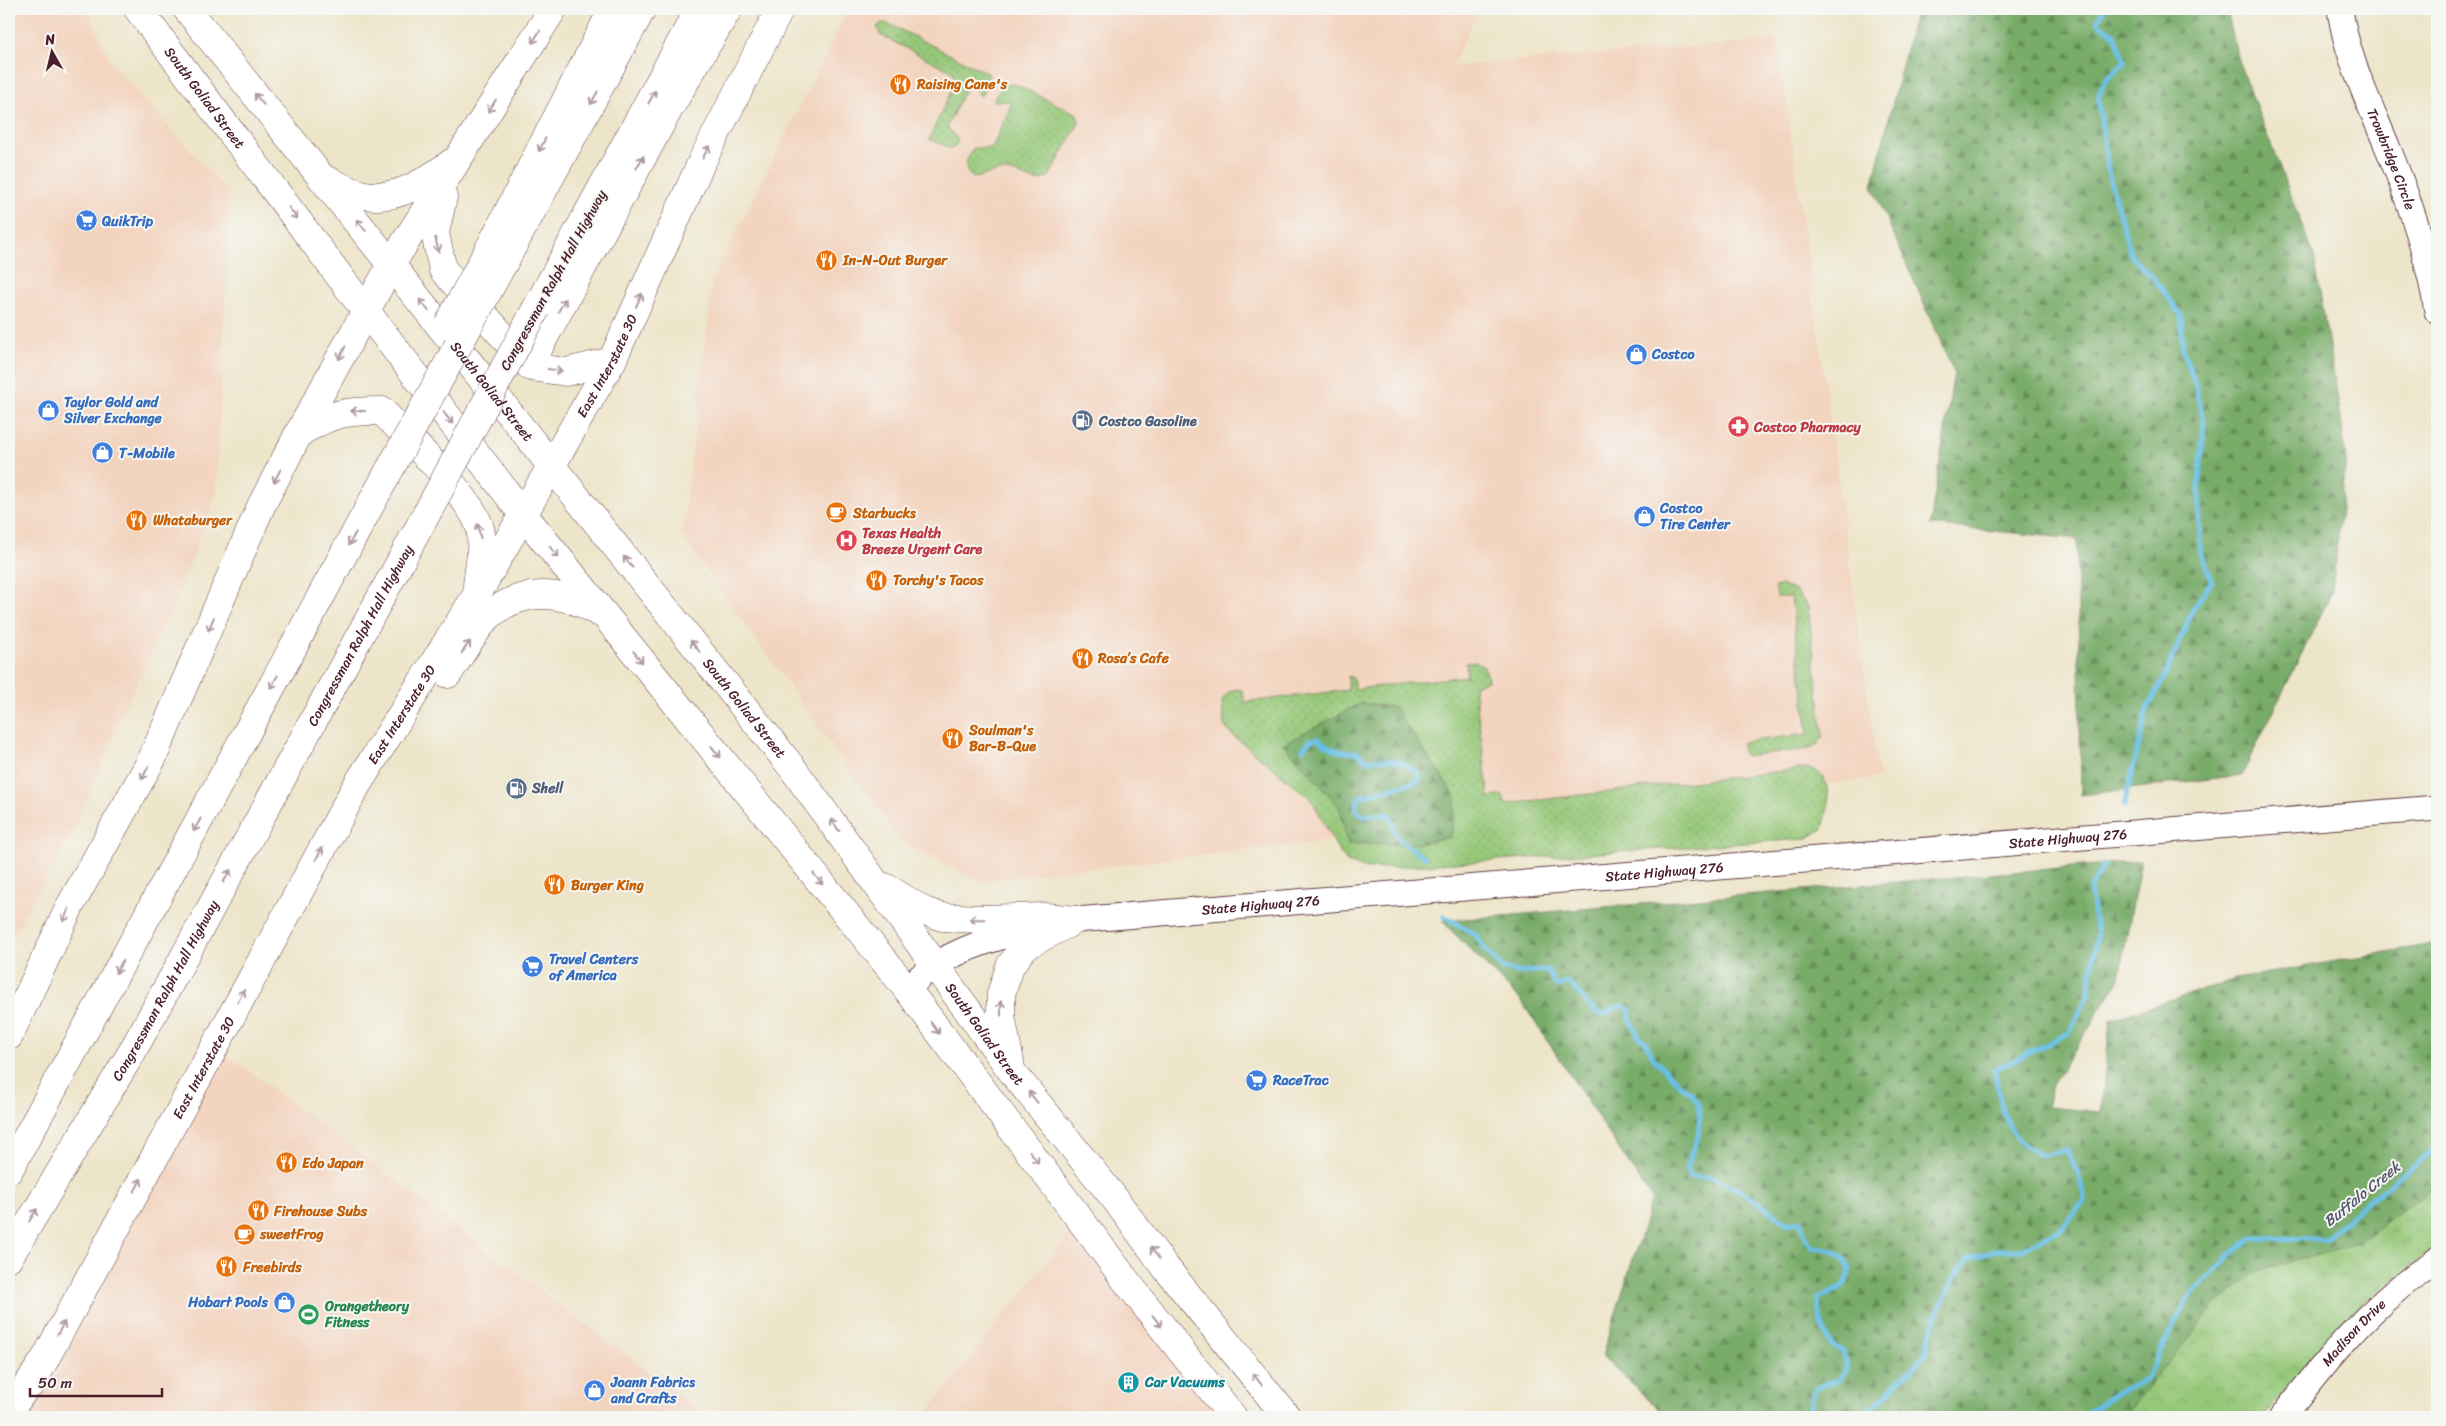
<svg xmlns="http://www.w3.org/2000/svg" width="2446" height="1426" font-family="Sriracha,sans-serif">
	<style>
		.built { fill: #f3d4bf }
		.grass { fill: url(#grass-dots); stroke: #707452 }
		.forest { fill: url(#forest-firs); stroke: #61664a }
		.park { fill: url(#park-crowns); stroke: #707452 }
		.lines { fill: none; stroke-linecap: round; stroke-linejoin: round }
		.stream { stroke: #68bfe5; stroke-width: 5 }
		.minor-casing { stroke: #623d43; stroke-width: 27 }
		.major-casing { stroke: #623d43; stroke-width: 29 }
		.highway-casing { stroke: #623d43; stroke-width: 29 }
		.minor { stroke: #fff; stroke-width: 25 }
		.major { stroke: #fff; stroke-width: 28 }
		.highway { stroke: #fff; stroke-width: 28 }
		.highway-bridge-casing { stroke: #623d43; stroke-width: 29; stroke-linecap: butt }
		.highway-bridge { stroke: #fff; stroke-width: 28 }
		.oneway { stroke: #ae9aa0 }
		.labels { text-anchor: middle; stroke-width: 4; stroke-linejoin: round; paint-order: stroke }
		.food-label { font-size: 14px; font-weight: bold; fill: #c56008; stroke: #f6f6f2; text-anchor: start }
		.street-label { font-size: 14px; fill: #4a1f2b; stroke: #f6f6f2 }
		.shop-label { font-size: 14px; font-weight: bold; fill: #366cbe; stroke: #f6f6f2; text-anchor: start }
		.service-label { font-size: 14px; font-weight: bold; fill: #4e5e75; stroke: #f6f6f2; text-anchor: start }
		.health-label { font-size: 14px; font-weight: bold; fill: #be3a42; stroke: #f6f6f2; text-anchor: start }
		.leisure-label { font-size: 14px; font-weight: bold; fill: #27864d; stroke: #f6f6f2; text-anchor: start }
		.culture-label { font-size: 14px; font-weight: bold; fill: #0d838f; stroke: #f6f6f2; text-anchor: start }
		.water-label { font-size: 15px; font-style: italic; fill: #54576c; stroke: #f6f6f2 }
	</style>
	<defs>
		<pattern id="grass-dots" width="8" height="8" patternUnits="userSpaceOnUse" patternTransform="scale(1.25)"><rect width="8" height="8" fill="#96c879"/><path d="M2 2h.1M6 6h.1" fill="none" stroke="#83ab69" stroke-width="1.8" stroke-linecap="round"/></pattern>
		<pattern id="forest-firs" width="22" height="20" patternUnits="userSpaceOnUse" patternTransform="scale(1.25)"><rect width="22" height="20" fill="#78ac69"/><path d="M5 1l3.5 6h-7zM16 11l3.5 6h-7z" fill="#648b57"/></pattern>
		<pattern id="park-crowns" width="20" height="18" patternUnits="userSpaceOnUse" patternTransform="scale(1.25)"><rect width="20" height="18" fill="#96c879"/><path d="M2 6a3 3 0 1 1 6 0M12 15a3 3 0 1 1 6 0" fill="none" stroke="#83ab69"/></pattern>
	</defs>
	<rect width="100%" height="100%" fill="#f6f6f2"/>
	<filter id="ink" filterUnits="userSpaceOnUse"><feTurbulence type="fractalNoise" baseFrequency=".02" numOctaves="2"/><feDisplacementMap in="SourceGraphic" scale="10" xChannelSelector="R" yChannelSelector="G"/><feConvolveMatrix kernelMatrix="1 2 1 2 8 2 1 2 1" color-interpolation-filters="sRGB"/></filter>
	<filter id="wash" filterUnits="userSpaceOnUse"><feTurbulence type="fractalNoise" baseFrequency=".0096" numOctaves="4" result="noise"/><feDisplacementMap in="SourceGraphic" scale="20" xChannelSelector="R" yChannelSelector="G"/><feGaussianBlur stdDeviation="1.12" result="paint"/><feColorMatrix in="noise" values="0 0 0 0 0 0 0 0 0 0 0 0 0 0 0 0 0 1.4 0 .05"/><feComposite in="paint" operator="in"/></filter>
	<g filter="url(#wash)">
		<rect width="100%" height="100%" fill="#ede5c9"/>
		<path class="built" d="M9 9H88L110 61 230 194 216 495 171 613 126 705 74 828 9 942Z
			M849 9H1479L1452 66 1778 40 1879 778 979 881 901 842 682 536 713 278Z
			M225 1053 709 1417H28L65 1359 145 1189Z
			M1075 1226 1220 1417H923Z"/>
		<path class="grass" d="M882 23 889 24 989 74 982 95 980 96 971 82 967 85 947 127 958 140 955 147 949 148 929 139 954 85 953 72 880 35 877 27Z
			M1015 84 1077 114 1079 123 1050 175C1035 189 1022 172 1005 171 993 171 984 177 973 178 961 168 967 159 973 148H992L1011 105V101H993C998 90 1002 84 1015 84Z
			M1782 585 1796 591 1808 607 1823 736 1816 746 1810 749 1745 756 1741 745 1743 742 1808 734 1791 597H1777L1775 587Z
			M1475 661C1485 665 1487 671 1488 681L1474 685 1489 797 1503 795 1505 804 1809 768C1834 773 1830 811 1822 829L1806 839 1367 869 1347 862 1339 852 1312 800 1231 734 1224 726 1222 701C1226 693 1233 687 1242 690L1245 702 1348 690V676L1353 678 1355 689 1467 676 1466 663Z"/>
		<path class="forest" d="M1916 9H2227L2238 60 2314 256 2341 417 2346 462 2332 592 2242 775 2081 795 2077 539 1930 525 1954 372 1872 186Z
			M1361 703 1394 707 1456 797 1451 837 1416 844H1348L1339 806 1283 744Z
			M2141 861 2118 982 2052 1085 2047 1107 2101 1112 2110 1020 2235 979 2437 943V1185L2357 1243 2257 1272 2215 1305 2124 1417H1667L1602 1356 1652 1199 1521 1001 1442 921Z"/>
		<path class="park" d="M2437 1185V1247L2362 1303 2314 1354 2265 1417H2124L2215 1305 2257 1272 2357 1243Z"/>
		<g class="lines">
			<path class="stream" d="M2104 9 2097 22 2115 35 2125 62 2105 80 2098 98 2109 176 2131 256 2154 279 2181 315 2183 350 2195 384 2204 422 2199 487 2200 551 2212 581 2193 609 2165 676 2148 706 2124 806
				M1303 749 1309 741 1317 738C1331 749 1339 754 1356 752L1367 760H1390L1403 763 1417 772 1420 779 1415 782 1359 797 1356 806 1357 812 1363 816 1388 814C1392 819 1392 824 1394 830 1400 844 1413 849 1425 857
				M1444 916 1476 935 1483 947 1502 968 1517 972 1548 970 1554 983 1559 986 1566 982C1581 990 1586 1009 1602 1015 1611 1010 1619 1003 1629 1009L1630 1020 1639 1037 1645 1041 1654 1059 1681 1086 1692 1093 1698 1103 1700 1114 1698 1136 1686 1167 1690 1177C1697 1179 1703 1175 1710 1177 1740 1187 1763 1206 1788 1224L1800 1221 1806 1238 1812 1247C1819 1248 1829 1248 1836 1252 1841 1255 1846 1261 1848 1267 1853 1286 1832 1293 1818 1298 1818 1311 1823 1335 1832 1345 1835 1348 1840 1349 1843 1351L1847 1367 1838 1380C1811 1388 1812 1390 1809 1417
				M1863 1417 1926 1354 1936 1315 1952 1281 1968 1259 1998 1250H2021L2061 1229 2085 1201 2078 1173 2066 1150 2042 1156C2035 1152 2028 1148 2022 1143 2003 1126 1999 1094 1994 1070L2069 1033 2088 995 2097 934 2090 889 2104 865
				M2078 1417 2147 1377 2186 1301 2229 1256 2253 1238 2326 1239 2373 1197 2437 1148"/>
		</g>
	</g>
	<g filter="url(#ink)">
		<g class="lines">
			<defs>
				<g id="minor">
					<path id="s1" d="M2340 9C2346 56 2369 102 2387 146 2409 199 2428 254 2437 311"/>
					<path id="s2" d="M907 989C916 981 926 970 937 964 979 938 1028 930 1076 920L2437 808"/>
					<path id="s3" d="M2282 1417C2328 1358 2373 1301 2437 1260"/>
				</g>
				<g id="major">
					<path id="s4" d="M138 9 365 310 523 514 907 989 1127 1282 1233 1417"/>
					<path id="s5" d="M187 9 791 766 1013 1073 1115 1199 1166 1268 1287 1417"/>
					<path d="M326 180C338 185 352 193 365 195 399 201 427 180 453 162"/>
					<path d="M443 197 435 233 443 270 531 367 566 372 612 361"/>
					<path d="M299 433C333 413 343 411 382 411 406 436 472 497 480 528 484 546 479 567 477 585"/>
					<path d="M448 674C459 658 475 629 488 617 520 587 563 590 598 612"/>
					<path d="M885 887 924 911 942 917 977 919 1046 917 1076 920"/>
					<path d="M9 1036 70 906 152 759 261 506 299 433 392 263 553 9"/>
					<path d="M1010 1062 1001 1016V994L1010 966 1025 946 1075 920"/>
					<path id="s6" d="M32 1383 357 785 476 596 612 361 702 161 780 9"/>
				</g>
				<g id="highway">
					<path d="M489 249 613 9"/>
					<path d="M504 262 642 9"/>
					<path d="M536 309 699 9"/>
					<path d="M539 347 670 107 728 9"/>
					<path d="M9 1170 390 469"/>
					<path id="s7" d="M9 1257 132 1052 427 513"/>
					<path d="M9 1412 43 1362"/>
				</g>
			</defs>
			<use href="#minor" class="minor-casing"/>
			<use href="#major" class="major-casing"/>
			<use href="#highway" class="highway-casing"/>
			<use href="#minor" class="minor"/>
			<use href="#major" class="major"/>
			<use href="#highway" class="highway"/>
			<defs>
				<path id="highway-bridge" d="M448 325 489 249
					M390 469 504 262
					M427 513 536 309"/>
			</defs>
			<use href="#highway-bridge" class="highway-bridge-casing"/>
			<use href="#highway-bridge" class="highway-bridge"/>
		</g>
		<defs><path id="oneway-shaft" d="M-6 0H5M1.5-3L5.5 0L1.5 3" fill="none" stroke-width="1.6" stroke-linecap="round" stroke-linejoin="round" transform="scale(1.25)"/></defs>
		<g class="oneway">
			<use href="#oneway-shaft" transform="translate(536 37) rotate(122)"/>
			<use href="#oneway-shaft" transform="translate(652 97) rotate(-61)"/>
			<use href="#oneway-shaft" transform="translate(594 98) rotate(119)"/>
			<use href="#oneway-shaft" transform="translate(259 99) rotate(-129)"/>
			<use href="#oneway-shaft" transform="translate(492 106) rotate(122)"/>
			<use href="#oneway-shaft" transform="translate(542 145) rotate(117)"/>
			<use href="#oneway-shaft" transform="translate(706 152) rotate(-62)"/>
			<use href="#oneway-shaft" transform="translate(640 162) rotate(-61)"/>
			<use href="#oneway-shaft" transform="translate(293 213) rotate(53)"/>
			<use href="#oneway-shaft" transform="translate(361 225) rotate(-129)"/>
			<use href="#oneway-shaft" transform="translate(437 245) rotate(77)"/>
			<use href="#oneway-shaft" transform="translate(639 300) rotate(-66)"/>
			<use href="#oneway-shaft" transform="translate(424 305) rotate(-128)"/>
			<use href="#oneway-shaft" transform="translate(562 305) rotate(-61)"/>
			<use href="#oneway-shaft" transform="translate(342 353) rotate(118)"/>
			<use href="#oneway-shaft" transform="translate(555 370) rotate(8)"/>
			<use href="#oneway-shaft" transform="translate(358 411) rotate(-180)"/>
			<use href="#oneway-shaft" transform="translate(448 418) rotate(52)"/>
			<use href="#oneway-shaft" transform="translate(277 476) rotate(118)"/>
			<use href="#oneway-shaft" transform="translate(479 531) rotate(-102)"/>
			<use href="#oneway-shaft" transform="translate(352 539) rotate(119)"/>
			<use href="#oneway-shaft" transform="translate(554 552) rotate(51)"/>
			<use href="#oneway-shaft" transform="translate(628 562) rotate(-129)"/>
			<use href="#oneway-shaft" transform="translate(211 624) rotate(113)"/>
			<use href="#oneway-shaft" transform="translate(695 646) rotate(-129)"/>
			<use href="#oneway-shaft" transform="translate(466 647) rotate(-55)"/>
			<use href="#oneway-shaft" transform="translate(638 657) rotate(51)"/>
			<use href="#oneway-shaft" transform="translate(274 682) rotate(119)"/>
			<use href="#oneway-shaft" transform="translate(716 752) rotate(51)"/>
			<use href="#oneway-shaft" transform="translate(145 773) rotate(119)"/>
			<use href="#oneway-shaft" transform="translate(197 825) rotate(119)"/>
			<use href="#oneway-shaft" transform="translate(835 825) rotate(-126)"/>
			<use href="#oneway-shaft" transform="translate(319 854) rotate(-61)"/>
			<use href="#oneway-shaft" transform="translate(227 876) rotate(-61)"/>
			<use href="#oneway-shaft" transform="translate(818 879) rotate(51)"/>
			<use href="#oneway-shaft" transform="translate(66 915) rotate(115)"/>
			<use href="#oneway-shaft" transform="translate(977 919) rotate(-179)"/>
			<use href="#oneway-shaft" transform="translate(119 967) rotate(119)"/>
			<use href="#oneway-shaft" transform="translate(241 996) rotate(-61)"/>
			<use href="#oneway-shaft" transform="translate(1001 1008) rotate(-90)"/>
			<use href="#oneway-shaft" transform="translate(935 1028) rotate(54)"/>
			<use href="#oneway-shaft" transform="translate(1033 1097) rotate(-129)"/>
			<use href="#oneway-shaft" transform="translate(1034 1157) rotate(53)"/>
			<use href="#oneway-shaft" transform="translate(138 1185) rotate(-62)"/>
			<use href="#oneway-shaft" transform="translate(33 1215) rotate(-59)"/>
			<use href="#oneway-shaft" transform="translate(1155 1253) rotate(-127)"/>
			<use href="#oneway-shaft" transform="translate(1157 1321) rotate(52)"/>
			<use href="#oneway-shaft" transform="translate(61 1328) rotate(-62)"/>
			<use href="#oneway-shaft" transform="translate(1257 1379) rotate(-129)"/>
		</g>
	</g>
	<defs>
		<symbol id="restaurant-disc" viewBox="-11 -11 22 22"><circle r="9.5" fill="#e8710a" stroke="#f6f6f2"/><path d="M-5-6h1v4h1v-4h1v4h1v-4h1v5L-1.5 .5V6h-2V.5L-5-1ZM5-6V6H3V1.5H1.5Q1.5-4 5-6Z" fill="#fff"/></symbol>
		<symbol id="supermarket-disc" viewBox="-11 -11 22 22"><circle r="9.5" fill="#3f7fe0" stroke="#f6f6f2"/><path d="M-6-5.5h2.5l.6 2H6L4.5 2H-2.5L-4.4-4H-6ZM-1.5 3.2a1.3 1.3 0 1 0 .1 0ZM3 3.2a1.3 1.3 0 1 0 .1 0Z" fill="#fff"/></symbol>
		<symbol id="shop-disc" viewBox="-11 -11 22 22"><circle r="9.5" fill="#3f7fe0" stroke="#f6f6f2"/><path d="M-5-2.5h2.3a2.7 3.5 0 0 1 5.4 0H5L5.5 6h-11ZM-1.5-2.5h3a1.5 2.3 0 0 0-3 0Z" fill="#fff"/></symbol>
		<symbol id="fuel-disc" viewBox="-11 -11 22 22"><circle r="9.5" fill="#5c6f8a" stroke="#f6f6f2"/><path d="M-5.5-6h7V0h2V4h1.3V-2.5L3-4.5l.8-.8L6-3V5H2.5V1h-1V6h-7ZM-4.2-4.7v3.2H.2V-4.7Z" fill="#fff"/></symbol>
		<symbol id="pharmacy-disc" viewBox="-11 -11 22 22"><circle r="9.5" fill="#e0444e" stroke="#f6f6f2"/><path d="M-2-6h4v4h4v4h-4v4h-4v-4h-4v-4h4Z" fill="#fff"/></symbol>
		<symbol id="cafe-disc" viewBox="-11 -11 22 22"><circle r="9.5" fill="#e8710a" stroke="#f6f6f2"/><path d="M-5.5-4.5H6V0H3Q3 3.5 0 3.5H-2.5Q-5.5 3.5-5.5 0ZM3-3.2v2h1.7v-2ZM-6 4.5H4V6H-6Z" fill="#fff"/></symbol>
		<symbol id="hospital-disc" viewBox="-11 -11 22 22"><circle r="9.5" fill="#e0444e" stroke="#f6f6f2"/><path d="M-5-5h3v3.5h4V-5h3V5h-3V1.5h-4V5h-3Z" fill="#fff"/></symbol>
		<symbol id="stadium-disc" viewBox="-11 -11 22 22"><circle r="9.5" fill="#2e9e5b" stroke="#f6f6f2"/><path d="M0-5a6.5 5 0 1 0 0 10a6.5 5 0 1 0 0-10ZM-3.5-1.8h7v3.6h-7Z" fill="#fff"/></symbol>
		<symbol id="building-disc" viewBox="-11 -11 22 22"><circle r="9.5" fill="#0f9aa8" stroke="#f6f6f2"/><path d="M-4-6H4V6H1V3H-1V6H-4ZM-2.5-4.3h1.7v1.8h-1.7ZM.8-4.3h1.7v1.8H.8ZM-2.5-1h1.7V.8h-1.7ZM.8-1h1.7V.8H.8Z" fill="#fff"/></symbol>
	</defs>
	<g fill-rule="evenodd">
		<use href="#restaurant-disc" x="888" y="72" width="25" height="25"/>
		<use href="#supermarket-disc" x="74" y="208" width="25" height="25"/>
		<use href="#restaurant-disc" x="814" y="248" width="25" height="25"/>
		<use href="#shop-disc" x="1624" y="342" width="25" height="25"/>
		<use href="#shop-disc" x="36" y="398" width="25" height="25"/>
		<use href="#fuel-disc" x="1070" y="408" width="25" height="25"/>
		<use href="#pharmacy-disc" x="1726" y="414" width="25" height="25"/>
		<use href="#shop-disc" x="90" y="440" width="25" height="25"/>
		<use href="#cafe-disc" x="824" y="500" width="25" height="25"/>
		<use href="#shop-disc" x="1632" y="504" width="25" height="25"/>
		<use href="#restaurant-disc" x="124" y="508" width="25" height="25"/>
		<use href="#hospital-disc" x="834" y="528" width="25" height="25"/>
		<use href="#restaurant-disc" x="864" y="568" width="25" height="25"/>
		<use href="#restaurant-disc" x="1070" y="646" width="25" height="25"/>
		<use href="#restaurant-disc" x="940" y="726" width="25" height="25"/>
		<use href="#fuel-disc" x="504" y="776" width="25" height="25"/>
		<use href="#restaurant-disc" x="542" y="872" width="25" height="25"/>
		<use href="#supermarket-disc" x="520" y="954" width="25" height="25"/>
		<use href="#supermarket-disc" x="1244" y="1068" width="25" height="25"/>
		<use href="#restaurant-disc" x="274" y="1150" width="25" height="25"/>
		<use href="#restaurant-disc" x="246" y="1198" width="25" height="25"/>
		<use href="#cafe-disc" x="232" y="1222" width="25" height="25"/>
		<use href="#restaurant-disc" x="214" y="1254" width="25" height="25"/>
		<use href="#shop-disc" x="272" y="1290" width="25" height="25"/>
		<use href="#stadium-disc" x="296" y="1302" width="25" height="25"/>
		<use href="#building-disc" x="1116" y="1370" width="25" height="25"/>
		<use href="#shop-disc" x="582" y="1378" width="25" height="25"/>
	</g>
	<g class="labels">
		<g class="food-label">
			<text x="917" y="89">Raising Cane's</text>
			<text x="843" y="265">In-N-Out Burger</text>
			<text x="853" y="518">Starbucks</text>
			<text x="153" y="525">Whataburger</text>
			<text x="893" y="585">Torchy's Tacos</text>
			<text x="1098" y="663">Rosa’s Cafe</text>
			<text x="969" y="735">Soulman's<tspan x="969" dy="16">Bar-B-Que</tspan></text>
			<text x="571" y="890">Burger King</text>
			<text x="302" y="1168">Edo Japan</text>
			<text x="274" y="1216">Firehouse Subs</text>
			<text x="260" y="1239">sweetFrog</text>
			<text x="243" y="1272">Freebirds</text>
		</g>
		<g class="street-label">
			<text dy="5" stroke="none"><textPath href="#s4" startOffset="111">South Goliad Street</textPath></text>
			<text dy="5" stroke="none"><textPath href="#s1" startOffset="159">Trowbridge Circle</textPath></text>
			<text transform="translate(553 280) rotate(-61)" y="5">Congressman Ralph Hall Highway</text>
			<text dy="5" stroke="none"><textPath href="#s6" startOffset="1169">East Interstate 30</textPath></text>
			<text dy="5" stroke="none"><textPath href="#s5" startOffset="489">South Goliad Street</textPath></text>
			<text dy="5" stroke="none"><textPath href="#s7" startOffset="714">Congressman Ralph Hall Highway</textPath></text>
			<text dy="5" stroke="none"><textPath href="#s5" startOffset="894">South Goliad Street</textPath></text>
			<text dy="5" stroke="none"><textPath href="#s6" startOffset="764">East Interstate 30</textPath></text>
			<text dy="5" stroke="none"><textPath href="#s2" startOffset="1181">State Highway 276</textPath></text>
			<text dy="5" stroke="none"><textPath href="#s2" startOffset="776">State Highway 276</textPath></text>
			<text dy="5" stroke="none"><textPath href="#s2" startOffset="371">State Highway 276</textPath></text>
			<text dy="5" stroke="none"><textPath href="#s7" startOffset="309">Congressman Ralph Hall Highway</textPath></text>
			<text dy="5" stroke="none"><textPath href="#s5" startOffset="1299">South Goliad Street</textPath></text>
			<text dy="5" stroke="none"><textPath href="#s6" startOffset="359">East Interstate 30</textPath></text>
			<text dy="5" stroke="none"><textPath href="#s3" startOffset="111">Madison Drive</textPath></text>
		</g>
		<g class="shop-label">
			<text x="102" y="226">QuikTrip</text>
			<text x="1652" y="359">Costco</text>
			<text x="64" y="407">Taylor Gold and<tspan x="64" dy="16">Silver Exchange</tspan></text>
			<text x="119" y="458">T-Mobile</text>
			<text x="1660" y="513">Costco<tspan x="1660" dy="16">Tire Center</tspan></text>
			<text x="549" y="964">Travel Centers<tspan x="549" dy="16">of America</tspan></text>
			<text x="1273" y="1085">RaceTrac</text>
			<text x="268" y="1307" text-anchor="end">Hobart Pools</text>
			<text x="611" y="1387">Joann Fabrics<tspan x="611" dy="16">and Crafts</tspan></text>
		</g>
		<g class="service-label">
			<text x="1099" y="426">Costco Gasoline</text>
			<text x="532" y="793">Shell</text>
		</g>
		<g class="health-label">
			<text x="1754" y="432">Costco Pharmacy</text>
			<text x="862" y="538">Texas Health<tspan x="862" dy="16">Breeze Urgent Care</tspan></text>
		</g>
		<g class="leisure-label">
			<text x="325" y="1311">Orangetheory<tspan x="325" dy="16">Fitness</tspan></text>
		</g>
		<g class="culture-label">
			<text x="1145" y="1387">Car Vacuums</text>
		</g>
		<g class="water-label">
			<text transform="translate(2362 1194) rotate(-39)" y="5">Buffalo Creek</text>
		</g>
	</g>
	<rect width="2446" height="1426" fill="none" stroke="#f6f6f2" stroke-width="30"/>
	<g transform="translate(52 52) rotate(352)" stroke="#f6f6f2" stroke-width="4" paint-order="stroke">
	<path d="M0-4L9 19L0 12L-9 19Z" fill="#4a1f2b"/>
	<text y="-8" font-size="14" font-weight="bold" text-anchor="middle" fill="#4a1f2b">N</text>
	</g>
	<path d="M30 1388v8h132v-8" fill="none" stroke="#4a1f2b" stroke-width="2.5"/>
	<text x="38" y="1388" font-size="15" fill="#4a1f2b" stroke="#f6f6f2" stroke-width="4" paint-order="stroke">50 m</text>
</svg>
